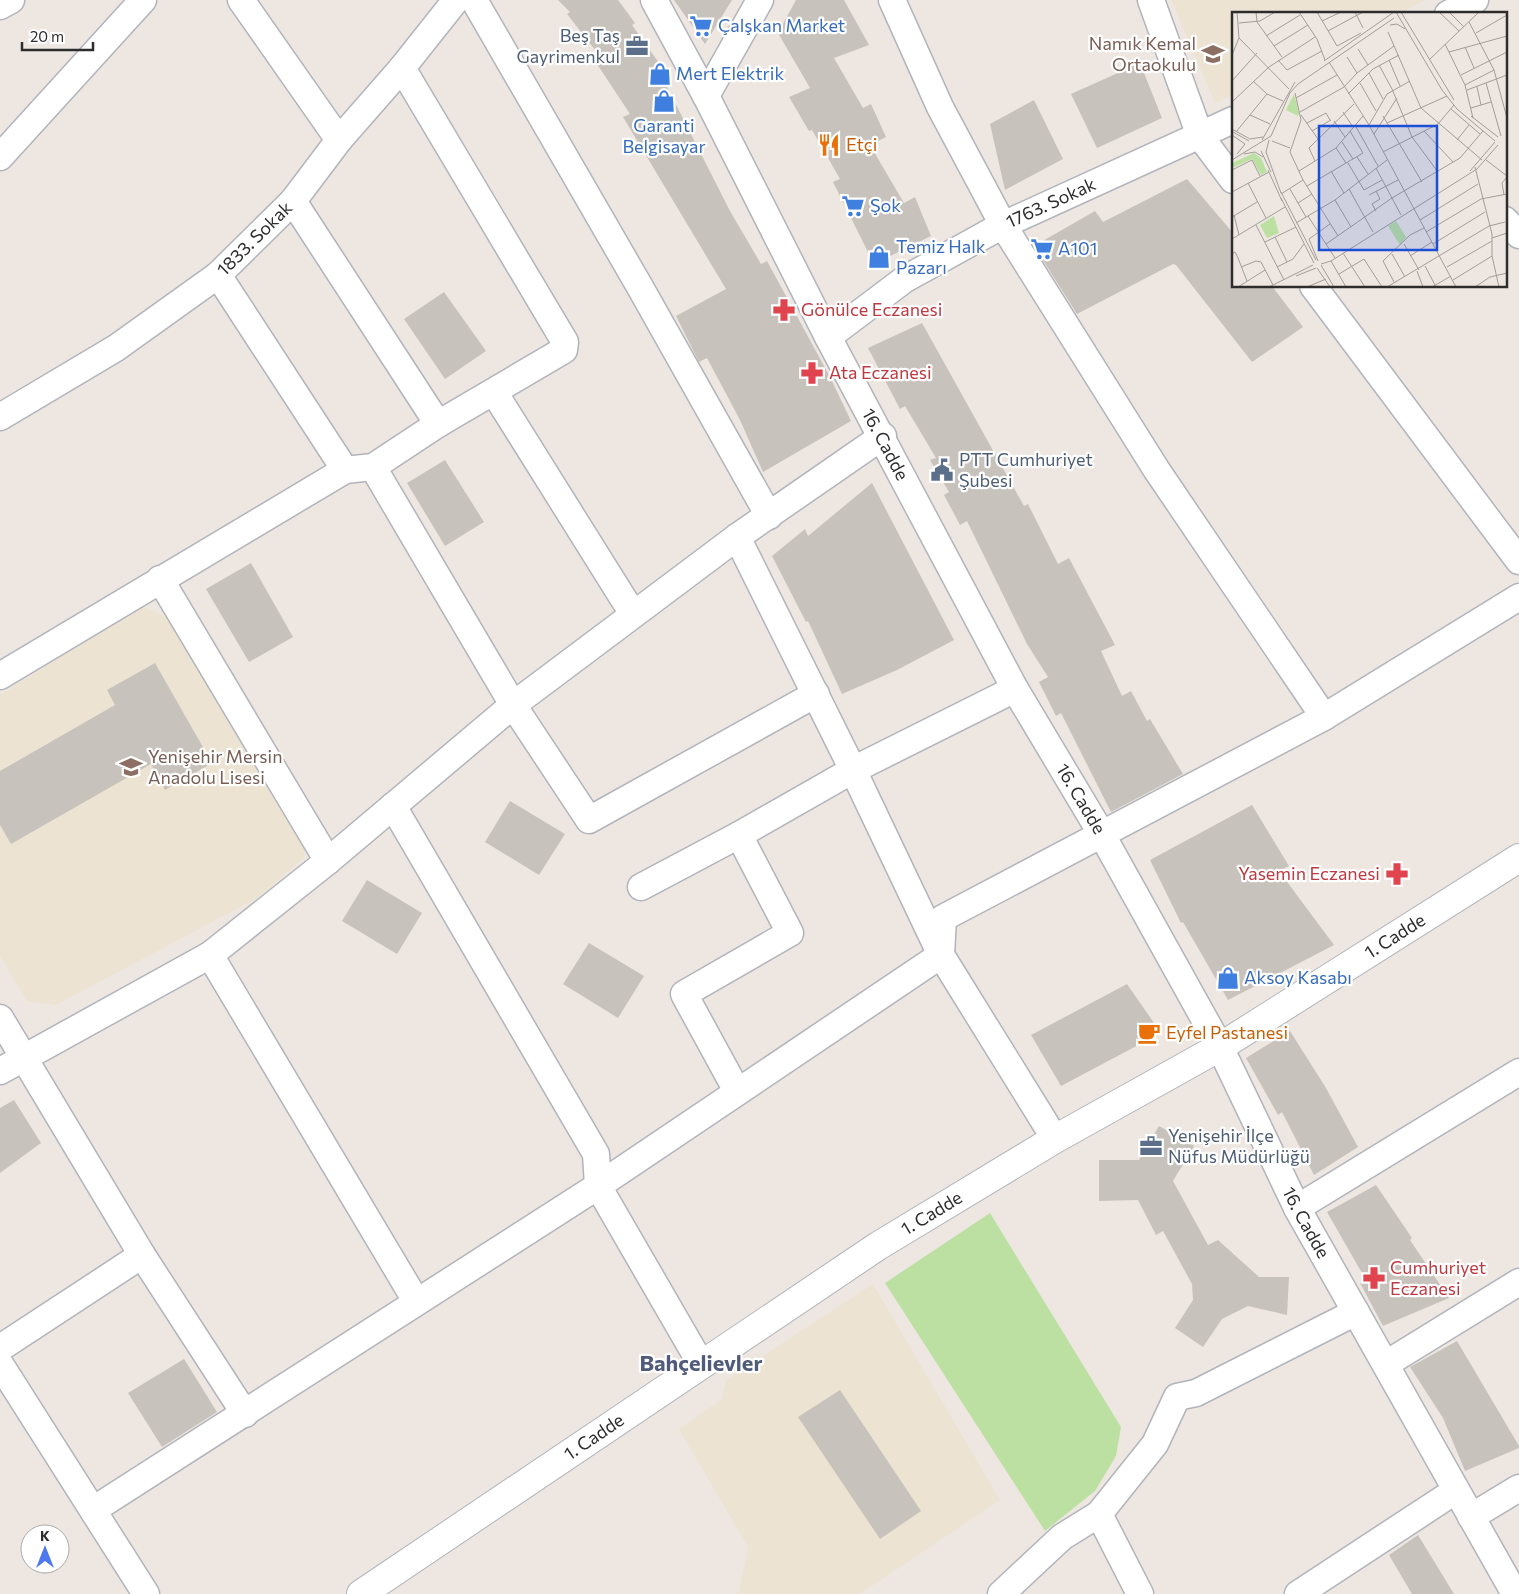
<svg xmlns="http://www.w3.org/2000/svg" width="1519" height="1594" font-family="Commissioner,sans-serif">
	<style>
		.education { fill: #ede3d2 }
		.park { fill: #bce0a2 }
		.building { fill: #c7c2bc }
		.lines { fill: none; stroke-linecap: round; stroke-linejoin: round }
		.street-casing { stroke: #b1b4bc; stroke-width: 29 }
		.secondary-casing { stroke: #b1b4bc; stroke-width: 30 }
		.street { stroke: #fff; stroke-width: 26 }
		.secondary { stroke: #fff; stroke-width: 28 }
		.labels { text-anchor: middle; stroke-width: 4.5; stroke-linejoin: round; paint-order: stroke }
		.shop-label { font-size: 18px; fill: #366cbe; stroke: #fff; text-anchor: start }
		.service-label { font-size: 18px; fill: #4e5e75; stroke: #fff; text-anchor: start }
		.education-label { font-size: 18px; fill: #785e54; stroke: #fff; text-anchor: end }
		.food-label { font-size: 18px; fill: #c56008; stroke: #fff; text-anchor: start }
		.street-label { font-size: 18px; fill: #2d2d2d; stroke: #fff }
		.health-label { font-size: 18px; fill: #be3a42; stroke: #fff; text-anchor: start }
		.district-label { font-size: 22px; font-weight: bold; fill: #505b7c; stroke: #fff }
		.inset-road { fill: none; stroke: #a19d99; stroke-width: 1 }
		.view { fill: #1d4ed8; fill-opacity: 0.15; stroke: #1d4ed8; stroke-width: 2.5 }
		.inset-edge { fill: none; stroke: #2d2d2d; stroke-width: 2.5 }
	</style>
	<rect width="100%" height="100%" fill="#eee7e1"/>
	<path class="education" d="M1171 0H1426L1398 14H1233V95L1215 103Z
		M141 606 174 620 306 840 304 858 257 898 56 1005 27 1001 0 956V695Z
		M873 1284 1000 1500 860 1594H736L739 1592 748 1547 679 1429 722 1399 726 1380Z"/>
	<path class="park" d="M990 1213 1121 1427 1116 1456 1095 1491 1045 1531 885 1283Z"/>
	<path class="building" d="M558 0H618L635 23 632 25 669 77 664 81 730 211 761 264 767 261 830 377 851 421 763 472 740 420 707 358 699 362 676 316 726 289 623 117 630 114 597 64 603 60 567 14 570 12Z
		M674 0H732L705 44Z
		M796 0H844L869 45 834 58 863 108 871 104 886 137 870 145 904 203 915 197 931 236 874 264 833 182 840 179 812 130 809 131 789 97 810 88 778 33Z
		M1140 63 1162 118 1097 148 1071 94Z
		M1034 100 1063 159 1005 190 990 124Z
		M1187 179 1233 233V286H1272L1303 327 1252 362 1176 265 1173 264 1077 314 1034 246 1095 211 1103 222Z
		M444 292 486 351 445 379 404 319Z
		M922 323 1024 506 1028 504 1058 564 1069 558 1115 645 1101 651 1122 696 1131 691 1147 721 1150 719 1183 774 1111 812 1061 713 1056 716 1039 682 1048 677 1027 644 967 521 960 525 944 495 949 492 930 460 936 458 905 406 900 409 868 348Z
		M445 460 484 522 445 546 407 483Z
		M872 483 954 640 897 670 842 694 808 621 806 622 772 556 805 529 808 536Z
		M251 563 293 637 249 662 206 589Z
		M155 663 212 763 165 790 151 764 11 844 0 825V771L115 705 107 690Z
		M510 801 565 834 539 875 485 842Z
		M1252 805 1289 866 1279 871 1334 945 1228 1000 1183 922 1181 923 1150 860Z
		M367 880 422 913 397 954 342 921Z
		M589 943 644 976 618 1018 563 984Z
		M1127 984 1161 1033 1061 1086 1031 1035Z
		M1290 1031 1326 1088 1358 1147 1314 1175 1282 1112 1278 1115 1246 1058Z
		M14 1100 41 1143 0 1173V1108Z
		M1159 1126 1194 1146 1173 1181 1208 1245 1218 1240 1259 1277H1289L1287 1315 1248 1306 1222 1319 1203 1347 1175 1328 1193 1300 1192 1284 1163 1231 1156 1235 1138 1200 1099 1201V1160H1139Z
		M1376 1185 1412 1238 1410 1240 1449 1298 1383 1326 1360 1283 1366 1280 1327 1212Z
		M1457 1341 1519 1446V1448L1465 1471 1443 1418 1410 1367Z
		M184 1359 217 1412 162 1447 128 1393Z
		M840 1390 921 1511 880 1539 798 1417Z
		M1418 1535 1454 1594H1412L1389 1555Z"/>
	<g class="lines">
		<defs>
			<g id="street">
				<path d="M241 0 339 140"/>
				<path d="M474 0 640 287 769 516"/>
				<path id="s1" d="M654 0 706 96 828 337 1015 689 1101 833 1220 1047 1297 1208 1515 1594"/>
				<path d="M892 0 940 107 1003 225 1156 469 1324 717"/>
				<path d="M1151 0 1200 136 1233 180"/>
				<path d="M0 6 11 0"/>
				<path d="M1448 14 1475 0"/>
				<path d="M706 96 760 0"/>
				<path d="M0 157 143 0"/>
				<path d="M293 201 438 424"/>
				<path d="M1505 220 1519 235"/>
				<path d="M218 275 345 470"/>
				<path d="M1313 286 1519 561"/>
				<path id="s2" d="M828 337 905 279 1003 225 1233 120"/>
				<path d="M494 392 633 614"/>
				<path id="s3" d="M0 417 116 348 218 275 293 201 339 140 402 68 456 0"/>
				<path d="M373 467 513 705 589 820 816 694"/>
				<path d="M737 537 853 770 941 955 1055 1139"/>
				<path d="M160 579 328 861"/>
				<path d="M0 676 345 470 373 467 438 424 564 350 565 342 402 68"/>
				<path d="M393 806 596 1154 598 1186 701 1364"/>
				<path d="M641 887 739 835 853 770 1015 689"/>
				<path d="M210 955 416 1301"/>
				<path d="M0 1018 142 1255 245 1414"/>
				<path d="M0 1071 210 955 328 861 513 705 737 537 883 436"/>
				<path d="M737 1091 684 994 790 933 739 835"/>
				<path d="M1297 1208 1519 1072"/>
				<path d="M0 1348 142 1255"/>
				<path d="M0 1364 146 1594"/>
				<path d="M1386 1364 1519 1282"/>
				<path d="M93 1510 598 1186 941 955 943 918 1324 717 1519 597"/>
				<path d="M1099 1514 1140 1594"/>
				<path d="M1471 1517 1519 1488"/>
				<path d="M1001 1594 1062 1537 1099 1514 1155 1444 1177 1397 1196 1393 1356 1312"/>
				<path d="M1298 1594 1455 1491"/>
			</g>
			<g id="secondary">
				<path id="s4" d="M361 1594 878 1246 1055 1139 1220 1047 1519 858"/>
			</g>
		</defs>
		<use href="#street" class="street-casing"/>
		<use href="#secondary" class="secondary-casing"/>
		<use href="#street" class="street"/>
		<use href="#secondary" class="secondary"/>
	</g>
	<defs>
		<symbol id="supermarket-bare" viewBox="-9 -9 18 18"><path d="M-6-5.5h2.5l.6 2H6L4.5 2H-2.5L-4.4-4H-6ZM-1.5 3.2a1.3 1.3 0 1 0 .1 0ZM3 3.2a1.3 1.3 0 1 0 .1 0Z" fill="#3f7fe0" stroke="#fff" stroke-width="2.5" paint-order="stroke"/></symbol>
		<symbol id="office-bare" viewBox="-9 -9 18 18"><path d="M-6-3h4V-5.5h4V-3h4V5H-6ZM-1-4.5V-3h2v-1.5ZM-6 0V1H6V0Z" fill="#5c6f8a" stroke="#fff" stroke-width="2.5" paint-order="stroke"/></symbol>
		<symbol id="school-bare" viewBox="-9 -9 18 18"><path d="M0-5L7-2L0 1L-7-2ZM-4 1L0 2.5L4 1V4Q0 6-4 4Z" fill="#8d6e63" stroke="#fff" stroke-width="2.5" paint-order="stroke"/></symbol>
		<symbol id="shop-bare" viewBox="-9 -9 18 18"><path d="M-5-2.5h2.3a2.7 3.5 0 0 1 5.4 0H5L5.5 6h-11ZM-1.5-2.5h3a1.5 2.3 0 0 0-3 0Z" fill="#3f7fe0" stroke="#fff" stroke-width="2.5" paint-order="stroke"/></symbol>
		<symbol id="restaurant-bare" viewBox="-9 -9 18 18"><path d="M-5-6h1v4h1v-4h1v4h1v-4h1v5L-1.5 .5V6h-2V.5L-5-1ZM5-6V6H3V1.5H1.5Q1.5-4 5-6Z" fill="#e8710a" stroke="#fff" stroke-width="2.5" paint-order="stroke"/></symbol>
		<symbol id="pharmacy-bare" viewBox="-9 -9 18 18"><path d="M-2-6h4v4h4v4h-4v4h-4v-4h-4v-4h4Z" fill="#e0444e" stroke="#fff" stroke-width="2.5" paint-order="stroke"/></symbol>
		<symbol id="civic-bare" viewBox="-9 -9 18 18"><path d="M-.6-6.5H3V-4.5H.6V-3L4-1V1h2V6H-6V1h2V-1L-.6-3ZM-1.2 2.5V6h2.4V2.5Z" fill="#5c6f8a" stroke="#fff" stroke-width="2.5" paint-order="stroke"/></symbol>
		<symbol id="cafe-bare" viewBox="-9 -9 18 18"><path d="M-5.5-4.5H6V0H3Q3 3.5 0 3.5H-2.5Q-5.5 3.5-5.5 0ZM3-3.2v2h1.7v-2ZM-6 4.5H4V6H-6Z" fill="#e8710a" stroke="#fff" stroke-width="2.5" paint-order="stroke"/></symbol>
	</defs>
	<g fill-rule="evenodd">
		<use href="#supermarket-bare" x="685" y="10" width="32" height="32"/>
		<use href="#office-bare" x="621" y="30" width="32" height="32"/>
		<use href="#school-bare" x="1197" y="38" width="32" height="32"/>
		<use href="#shop-bare" x="644" y="58" width="32" height="32"/>
		<use href="#shop-bare" x="648" y="85" width="32" height="32"/>
		<use href="#restaurant-bare" x="813" y="129" width="32" height="32"/>
		<use href="#supermarket-bare" x="837" y="190" width="32" height="32"/>
		<use href="#supermarket-bare" x="1026" y="233" width="32" height="32"/>
		<use href="#shop-bare" x="863" y="241" width="32" height="32"/>
		<use href="#pharmacy-bare" x="768" y="294" width="32" height="32"/>
		<use href="#pharmacy-bare" x="796" y="357" width="32" height="32"/>
		<use href="#civic-bare" x="926" y="454" width="32" height="32"/>
		<use href="#school-bare" x="115" y="751" width="32" height="32"/>
		<use href="#pharmacy-bare" x="1381" y="858" width="32" height="32"/>
		<use href="#shop-bare" x="1212" y="962" width="32" height="32"/>
		<use href="#cafe-bare" x="1133" y="1017" width="32" height="32"/>
		<use href="#office-bare" x="1135" y="1130" width="32" height="32"/>
		<use href="#pharmacy-bare" x="1358" y="1262" width="32" height="32"/>
	</g>
	<g class="labels">
		<g class="shop-label">
			<text x="718" y="32">Çalşkan Market</text>
			<text x="676" y="80">Mert Elektrik</text>
			<text x="664" y="132" text-anchor="middle">Garanti<tspan x="664" dy="21">Belgisayar</tspan></text>
			<text x="870" y="212">Şok</text>
			<text x="896" y="253">Temiz Halk<tspan x="896" dy="21">Pazarı</tspan></text>
			<text x="1058" y="255">A101</text>
			<text x="1244" y="984">Aksoy Kasabı</text>
		</g>
		<g class="service-label">
			<text x="620" y="42" text-anchor="end">Beş Taş<tspan x="620" dy="21">Gayrimenkul</tspan></text>
			<text x="959" y="466">PTT Cumhuriyet<tspan x="959" dy="21">Şubesi</tspan></text>
			<text x="1168" y="1142">Yenişehir İlçe<tspan x="1168" dy="21">Nüfus Müdürlüğü</tspan></text>
		</g>
		<g class="education-label">
			<text x="1196" y="50">Namık Kemal<tspan x="1196" dy="21">Ortaokulu</tspan></text>
			<text x="148" y="763" text-anchor="start">Yenişehir Mersin<tspan x="148" dy="21">Anadolu Lisesi</tspan></text>
		</g>
		<g class="food-label">
			<text x="846" y="151">Etçi</text>
			<text x="1166" y="1039">Eyfel Pastanesi</text>
		</g>
		<g class="street-label">
			<text dy="6" stroke="none"><textPath href="#s2" startOffset="261">1763. Sokak</textPath></text>
			<text dy="6" stroke="none"><textPath href="#s3" startOffset="312">1833. Sokak</textPath></text>
			<text dy="6" stroke="none"><textPath href="#s1" startOffset="501">16. Cadde</textPath></text>
			<text dy="6" stroke="none"><textPath href="#s1" startOffset="906">16. Cadde</textPath></text>
			<text dy="6" stroke="none"><textPath href="#s4" startOffset="1226">1. Cadde</textPath></text>
			<text dy="6" stroke="none"><textPath href="#s4" startOffset="686">1. Cadde</textPath></text>
			<text dy="6" stroke="none"><textPath href="#s1" startOffset="1386">16. Cadde</textPath></text>
			<text dy="6" stroke="none"><textPath href="#s4" startOffset="281">1. Cadde</textPath></text>
		</g>
		<g class="health-label">
			<text x="801" y="316">Gönülce Eczanesi</text>
			<text x="829" y="379">Ata Eczanesi</text>
			<text x="1380" y="880" text-anchor="end">Yasemin Eczanesi</text>
			<text x="1390" y="1274">Cumhuriyet<tspan x="1390" dy="21">Eczanesi</tspan></text>
		</g>
		<g class="district-label">
			<text x="701" y="1371">Bahçelievler</text>
		</g>
	</g>
	<g transform="translate(1232 12)">
		<rect width="275" height="275" fill="#eee7e1"/>
		<path d="M22 141 29 146 35 160 29 163 20 147 0 156V151Z" fill="#bce0a2"/>
		<path d="M62 82 67 101 66 104 54 98ZM42 204 47 221 35 226 28 213ZM164 209 174 225 168 233 156 214Z" fill="#bce0a2"/>
		<path class="inset-road" d="M5 0 7 26 57 77M24 0 25 10 50 45M67 0 85 27 93 48M85 0 105 34 129 21M123 0 131 16M164 0 210 78 225 97 263 129M169 0 222 88M207 0 227 19M217 0 232 15M90 9 109 0M237 10 262 58 275 106M7 11 28 9 43 0M158 13 165 12 173 17M96 19 131 0M156 20 189 96 250 148M244 21 275 3M34 24 68 3M213 32 233 73 241 106M42 34 76 13M233 35 242 56M126 37 136 53M217 40 275 24M0 43 7 26M115 45 125 61M46 48 55 58 90 39M157 48 168 74M197 48 247 0M92 49 162 0M97 50 137 113 224 275M147 53 160 77M137 61 151 87M229 63 275 40M0 69 25 41M22 70 35 82 51 89M128 71 144 99M254 71 269 124M233 73 262 58M245 75 249 93M160 77 180 125 206 160M235 78 275 63M63 81 69 108 58 140 71 168 106 224M116 82 141 57 167 43M64 86 105 63M0 90 37 55 83 25M239 96 259 90M219 97 248 122M68 100 112 75 125 61 162 34M111 100 121 115M18 103 38 112M69 103 86 127M151 104 190 170M239 104 266 125M102 109 113 125M75 111 94 101 98 108M155 111 215 84M123 113 146 154M137 113 155 82 178 69M0 117 18 127 31 125M80 119 99 108M192 119 221 150M1 120 17 129M4 120 35 82M142 122 165 86M0 123 13 132 5 142M30 128 63 70M37 128 34 140 49 181M225 128 237 113M40 129 58 136M110 130 121 147M104 136 114 151M29 139 39 160M151 140 206 112 222 93M12 142 23 140 31 145M125 145 136 162M0 148 39 124 58 81 66 72 162 6M254 148 275 164M83 149 77 136 122 92M116 151 132 178 150 168M243 155 260 222V244L267 275M144 156 169 203M0 158 20 148 28 164M36 158 50 189M67 159 104 136 131 104M99 159 112 181M238 159 263 130M16 171 34 206M75 174 131 141 118 119M58 177 74 205M117 177 141 220M0 180 37 160M49 180 84 248M49 182 71 168M137 183 166 168M272 183 270 171 275 165M49 186 82 251M103 188 119 215M66 191 80 182M144 199 140 192 148 187 144 179M2 203 7 223M76 204 103 246M0 205 25 190M188 208 246 172M64 211 103 188 155 148M24 213 52 268M194 220 249 187 275 182M43 225 55 250M260 226 275 221M0 227 53 195M33 230 64 215M94 232 160 186 228 146 251 119M172 232 187 258M201 232 253 200M111 241 133 275M0 242 3 240 6 246 15 269M160 242 173 265M178 244 200 230M86 249 77 227 98 212M99 249 114 275M89 252 99 249 245 157 266 133M89 253 102 275M193 254 203 273M9 255 24 249 29 250 41 273M45 255 61 247 72 232M215 255 260 229M85 256 98 275M185 259 191 275M107 262 132 247 150 275M64 264 84 256M221 268 260 244M162 270 151 249 178 223 192 216M6 275 33 258M37 275 81 253M75 275 94 267M155 275 257 214 273 210M200 275 219 264M243 275 258 265 275 261"/>
		<path class="view" d="M87 114H205V238H87Z"/>
		<rect width="275" height="275" class="inset-edge"/>
	</g>
	<g transform="translate(45 1549)"><circle r="24" fill="#ffffff" stroke="#ababab"/>
	<path d="M0-4L9 19L0 12L-9 19Z" fill="#4e78ee"/>
	<text y="-8" font-size="14" font-weight="bold" text-anchor="middle" fill="#2d2d2d">K</text>
	</g>
	<path d="M22 42v8h71v-8" fill="none" stroke="#2d2d2d" stroke-width="2.5"/>
	<text x="30" y="42" font-size="15" fill="#2d2d2d" stroke="#ffffff" stroke-width="4" paint-order="stroke">20 m</text>
</svg>
